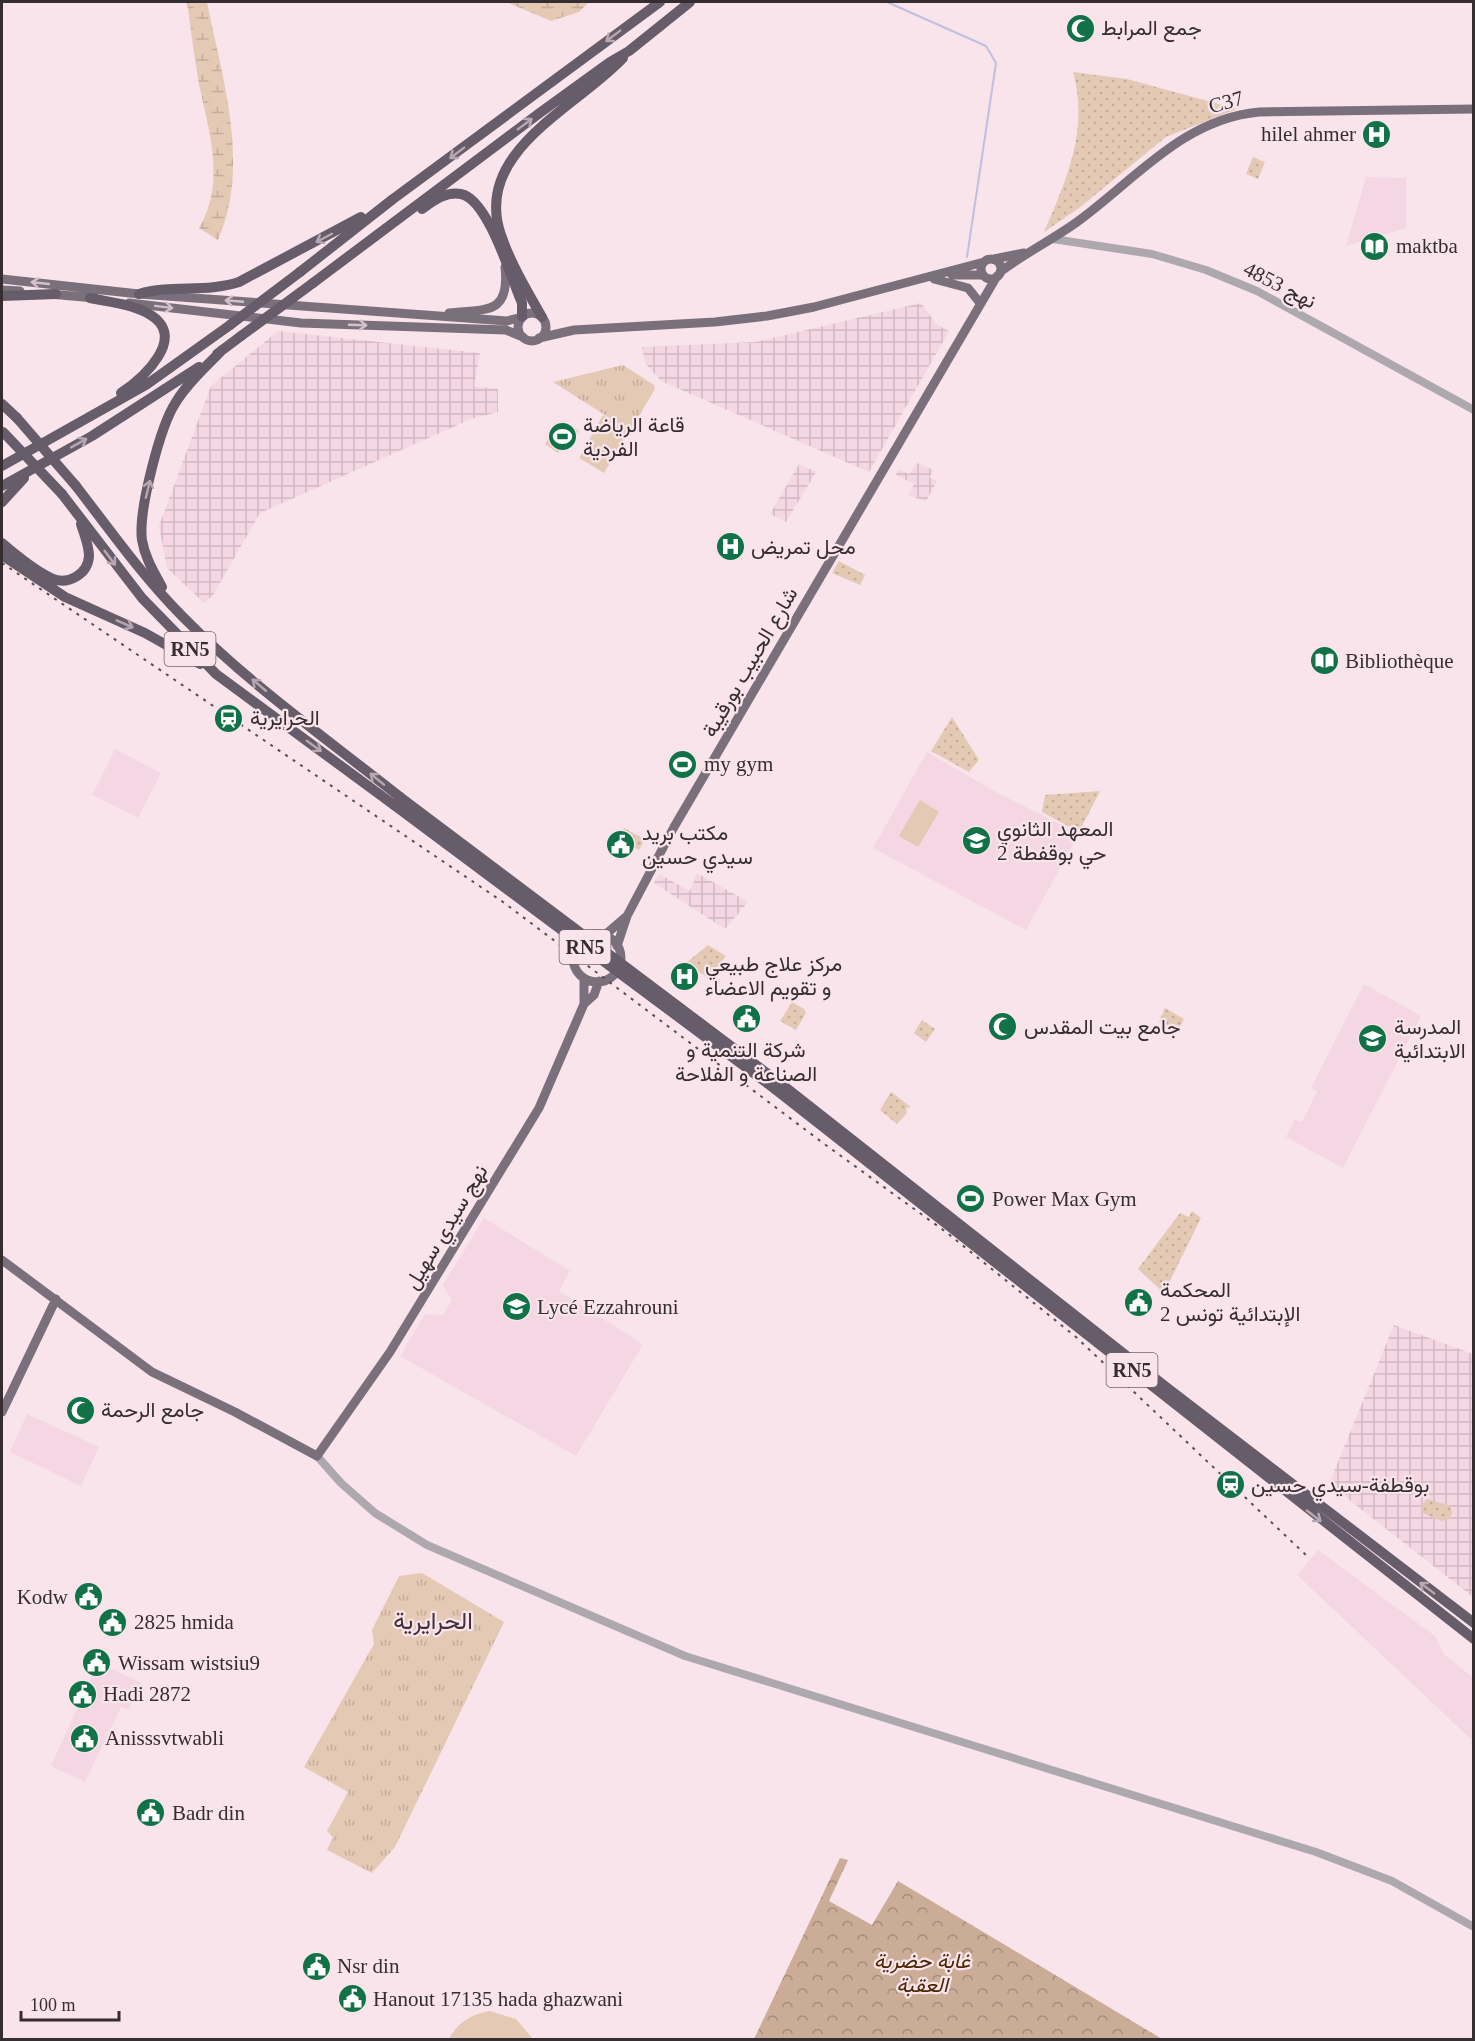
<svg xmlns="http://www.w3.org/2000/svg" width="1475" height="2041" font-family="'Times New Roman',Vazirmatn,serif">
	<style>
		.built { fill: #f4d7e2 }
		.industrial { fill: url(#industrial-grid) }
		.grass { fill: url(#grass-dots) }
		.forest { fill: url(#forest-crowns) }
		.wetland { fill: url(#wetland-marsh) }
		.park { fill: url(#park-tufts) }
		.pitch { fill: #e4c9b4 }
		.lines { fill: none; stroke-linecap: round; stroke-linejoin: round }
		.stream { stroke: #c0bfe0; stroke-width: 2 }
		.minor { stroke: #ada7ae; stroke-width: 8 }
		.major { stroke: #7a707c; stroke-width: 9 }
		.highway { stroke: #675c6a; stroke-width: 10 }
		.rail { stroke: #594e52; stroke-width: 2; stroke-dasharray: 3 6; stroke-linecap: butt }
		.highway-bridge { stroke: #675c6a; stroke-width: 10 }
		.oneway { stroke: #b7a7b2 }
		.oneway2 { stroke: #d3c1ca }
		.labels { text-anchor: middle; stroke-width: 4.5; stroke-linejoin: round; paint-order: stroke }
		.shield { fill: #f9e4ec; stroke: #706468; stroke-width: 1.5 }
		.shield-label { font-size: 20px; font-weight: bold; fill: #352d30 }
		.poi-label { font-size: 21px; fill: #352d30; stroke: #f9e4ec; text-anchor: start }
		.street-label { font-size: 21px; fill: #352d30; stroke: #f9e4ec }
		.park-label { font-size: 21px; font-style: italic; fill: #4d2700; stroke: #f9e4ec }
		.quarter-label { font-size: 24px; fill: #403036; stroke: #f9e4ec }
	</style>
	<defs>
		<pattern id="industrial-grid" width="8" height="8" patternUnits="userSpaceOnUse" patternTransform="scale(1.5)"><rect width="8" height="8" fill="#f4d7e2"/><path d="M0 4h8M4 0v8" fill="none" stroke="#d2b9c2"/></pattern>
		<pattern id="grass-dots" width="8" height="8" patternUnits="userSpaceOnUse" patternTransform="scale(1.5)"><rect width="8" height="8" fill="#e4c9b4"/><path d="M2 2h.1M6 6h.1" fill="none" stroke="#c4ad9b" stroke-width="1.8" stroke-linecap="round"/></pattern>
		<pattern id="forest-crowns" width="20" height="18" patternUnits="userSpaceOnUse" patternTransform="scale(1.5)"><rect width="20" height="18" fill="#caac97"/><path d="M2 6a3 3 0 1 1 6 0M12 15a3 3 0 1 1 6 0" fill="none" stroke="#a58c7c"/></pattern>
		<pattern id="wetland-marsh" width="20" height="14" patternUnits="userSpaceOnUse" patternTransform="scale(1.5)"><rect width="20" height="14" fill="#e4c9b4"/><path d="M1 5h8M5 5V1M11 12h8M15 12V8" fill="none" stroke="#c4ad9b"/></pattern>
		<pattern id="park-tufts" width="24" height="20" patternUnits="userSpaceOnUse" patternTransform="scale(1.5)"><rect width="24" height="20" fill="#e4c9b4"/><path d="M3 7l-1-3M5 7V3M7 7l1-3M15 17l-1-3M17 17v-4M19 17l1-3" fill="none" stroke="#c4ad9b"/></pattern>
	</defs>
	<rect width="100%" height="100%" fill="#f9e4ec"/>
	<path class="built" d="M1366 177 1406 178V228L1346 246Z
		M115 749 161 773 138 818 92 795Z
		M927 752 996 792 1079 834 1026 930 873 848Z
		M1364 984 1421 1016 1343 1168 1286 1137 1295 1119 1302 1122 1317 1091 1311 1088Z
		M484 1218 570 1271 559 1291 640 1342 642 1346 576 1456 400 1356 425 1314 443 1315 452 1300 443 1285Z
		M27 1414 99 1447 81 1486 10 1452Z
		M1318 1550 1435 1636 1444 1654 1473 1678V1741L1297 1575Z
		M98 1662 141 1683 128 1710 121 1707 85 1782 51 1766Z"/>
	<path class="industrial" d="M921 303 936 324 949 331 869 472 661 381 645 363 642 347 756 342Z
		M278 331 480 353 474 386 498 389V412L471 419 260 513 213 595 204 603 167 568 159 526 211 386Z
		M917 463 934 470 929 477 937 481 926 501 908 495 914 484 896 475 898 469 909 474Z
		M799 464 816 472 786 522 770 514Z
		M697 873 748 902 725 929 654 883 659 874 690 891Z
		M1394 1325 1473 1354V1597L1329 1484Z"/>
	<path class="grass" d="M1073 72 1127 79 1237 109 1166 137 1079 208 1044 232C1067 179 1089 129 1073 72Z
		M1253 157 1265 162 1258 179 1246 174Z
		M839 561 865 575 860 585 832 573Z
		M952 717 979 760 969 772 931 751Z
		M1100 791 1079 832 1042 812 1045 795Z
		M624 828 645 839 639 850 619 840Z
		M708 945 726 956 708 978 686 963Z
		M792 1002 804 1009 806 1013 796 1030 780 1021Z
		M1165 1008 1184 1019 1177 1032 1159 1022Z
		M922 1020 935 1029 926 1042 914 1033Z
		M891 1092 911 1107 906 1108 907 1113 897 1124 880 1110Z
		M1192 1211 1201 1218 1164 1293 1138 1269 1180 1213 1189 1217Z
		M1427 1499 1450 1506 1452 1513 1449 1519 1441 1521 1423 1513 1421 1506Z"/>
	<path class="forest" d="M840 1858 848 1860 829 1901 872 1925 898 1881 1162 2039H754Z"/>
	<path class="wetland" d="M187 2H207C222 78 251 165 218 240L199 228C226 182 209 132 199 84 194 57 191 29 187 2Z
		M506 2H589L579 12 551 21Z"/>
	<path class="park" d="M623 365 654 385 655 389 630 431 553 382Z
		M422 1573 504 1622 395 1847 372 1873 327 1850 333 1837 327 1831 348 1792 304 1767 374 1644 372 1630 399 1576Z"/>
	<path class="pitch" d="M603 415 629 431 604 473 579 458Z
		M563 421 579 431 569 449 562 447 558 453 545 444 557 424Z
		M920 800 939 812 918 847 899 836Z
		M490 2011 516 2019 533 2039H449C457 2023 471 2014 490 2011Z"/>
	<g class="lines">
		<path class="stream" d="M887 2 986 46 996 63 967 257"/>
		<path class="minor" d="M1053 239 1152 254 1206 270 1257 291 1474 410
			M317 1456 341 1483 375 1513 427 1545 685 1656 1316 1852 1392 1881 1474 1927"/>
		<path class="major" d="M994 259 1024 253
			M981 269a10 10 0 1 1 20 0a10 10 0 1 1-20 0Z
			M1000 272C1025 253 1052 240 1077 222 1135 180 1183 119 1259 112L1474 109
			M952 275H983
			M2 279 139 294 507 321 522 317
			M934 279 968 288 980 303
			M2 290 20 291
			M49 294 95 298
			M129 303 301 323 506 330 523 337
			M449 313C487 309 510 315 505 267
			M518 327a14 14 0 1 1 28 0a14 14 0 1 1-28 0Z
			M539 338 574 330 715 322 767 316 814 307 984 262
			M573 958a24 24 0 1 1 48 0a24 24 0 1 1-48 0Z
			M605 935 627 916
			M617 946 627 916 674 827 997 276
			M584 1004 594 995 599 981
			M2 1260 152 1372 235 1412 317 1456 390 1352 539 1108 584 1004V978
			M2 1412 56 1299"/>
		<path class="highway" d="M422 209C433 201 446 191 461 194 488 199 511 278 522 303V317
			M300 272 393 199 660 2
			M313 283 541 112 610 62 629 51 690 2
			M139 294C172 284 206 293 239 282L361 217
			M2 296 56 294
			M90 298C109 302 132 304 149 314 189 337 143 378 121 393
			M542 317C527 291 511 264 501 235 472 152 576 108 623 58
			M217 354 241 336
			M2 404 17 418
			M2 466 146 385 230 325
			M2 486 92 436 199 367
			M76 486C110 530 143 577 183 617 249 684 327 739 400 797
			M62 494 142 598 216 674 394 805
			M2 502 24 478
			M2 543C16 555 34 570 51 578 68 586 88 574 89 556 89 545 84 534 81 524
			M2 555 65 597 145 633 200 664
			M162 587C154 572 145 558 142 540 138 512 160 426 176 402 188 382 207 366 222 350
			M780 1083 1166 1387 1474 1623
			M775 1089 1474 1639"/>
		<path class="rail" d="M2 563 503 902 823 1143 946 1232 1076 1337 1308 1557"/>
		<path class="highway-bridge" d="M230 325 300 272
			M241 336 313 283
			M17 418 76 486
			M3 432 62 494
			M400 797 780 1083
			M394 805 775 1089"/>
	</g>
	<defs><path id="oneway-shaft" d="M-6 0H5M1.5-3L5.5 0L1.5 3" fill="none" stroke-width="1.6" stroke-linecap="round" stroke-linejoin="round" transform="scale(1.5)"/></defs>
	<g class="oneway">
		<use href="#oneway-shaft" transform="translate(613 36) rotate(143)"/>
		<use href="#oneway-shaft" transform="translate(525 124) rotate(-37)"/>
		<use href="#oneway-shaft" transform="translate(457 153) rotate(143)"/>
		<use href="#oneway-shaft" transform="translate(324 238) rotate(152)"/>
		<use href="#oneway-shaft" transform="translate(79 443) rotate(-29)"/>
		<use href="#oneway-shaft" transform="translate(148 489) rotate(-76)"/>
		<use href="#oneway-shaft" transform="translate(110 558) rotate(53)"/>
		<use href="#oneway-shaft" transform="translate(125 624) rotate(24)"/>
		<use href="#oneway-shaft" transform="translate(259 685) rotate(-140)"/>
		<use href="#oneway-shaft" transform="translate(314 746) rotate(36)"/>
		<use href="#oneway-shaft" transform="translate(377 779) rotate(-141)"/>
		<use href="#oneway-shaft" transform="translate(1314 1516) rotate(38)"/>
		<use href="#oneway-shaft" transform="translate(1427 1588) rotate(-143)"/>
	</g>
	<g class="oneway2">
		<use href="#oneway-shaft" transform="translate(40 283) rotate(-174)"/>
		<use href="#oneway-shaft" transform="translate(234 301) rotate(-175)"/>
		<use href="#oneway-shaft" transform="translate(164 307) rotate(7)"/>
		<use href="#oneway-shaft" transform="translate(358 325) rotate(2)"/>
	</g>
	<defs>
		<symbol id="mosque-disc" viewBox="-11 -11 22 22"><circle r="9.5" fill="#117248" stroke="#f9e4ec"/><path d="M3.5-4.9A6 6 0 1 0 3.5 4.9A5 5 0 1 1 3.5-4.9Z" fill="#fff"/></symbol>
		<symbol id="hospital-disc" viewBox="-11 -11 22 22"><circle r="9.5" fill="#117248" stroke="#f9e4ec"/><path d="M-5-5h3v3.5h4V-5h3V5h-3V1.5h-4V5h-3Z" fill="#fff"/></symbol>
		<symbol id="library-disc" viewBox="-11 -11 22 22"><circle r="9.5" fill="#117248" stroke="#f9e4ec"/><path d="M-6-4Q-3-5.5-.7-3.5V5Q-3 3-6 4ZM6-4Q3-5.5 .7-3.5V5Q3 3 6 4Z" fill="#fff"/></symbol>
		<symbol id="stadium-disc" viewBox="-11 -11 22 22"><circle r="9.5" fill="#117248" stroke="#f9e4ec"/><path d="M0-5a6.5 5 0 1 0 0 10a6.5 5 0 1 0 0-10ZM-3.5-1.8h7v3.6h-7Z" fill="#fff"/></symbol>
		<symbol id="station-disc" viewBox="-11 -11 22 22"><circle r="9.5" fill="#117248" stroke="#f9e4ec"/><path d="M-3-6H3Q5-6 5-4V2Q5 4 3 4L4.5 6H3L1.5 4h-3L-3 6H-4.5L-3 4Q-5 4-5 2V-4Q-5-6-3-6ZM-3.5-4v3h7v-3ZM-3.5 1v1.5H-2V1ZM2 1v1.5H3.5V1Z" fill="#fff"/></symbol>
		<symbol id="school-disc" viewBox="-11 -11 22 22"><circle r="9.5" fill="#117248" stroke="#f9e4ec"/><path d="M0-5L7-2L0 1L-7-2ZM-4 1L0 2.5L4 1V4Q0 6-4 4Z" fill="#fff"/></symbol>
		<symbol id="civic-disc" viewBox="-11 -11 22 22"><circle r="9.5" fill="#117248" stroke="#f9e4ec"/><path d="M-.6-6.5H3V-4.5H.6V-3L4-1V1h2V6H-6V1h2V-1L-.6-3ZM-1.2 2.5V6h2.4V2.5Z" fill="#fff"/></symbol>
	</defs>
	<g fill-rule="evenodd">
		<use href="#mosque-disc" x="1064" y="12" width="33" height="33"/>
		<use href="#hospital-disc" x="1360" y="118" width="33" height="33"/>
		<use href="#library-disc" x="1358" y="230" width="33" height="33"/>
		<use href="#stadium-disc" x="546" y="420" width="33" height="33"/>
		<use href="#hospital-disc" x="714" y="530" width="33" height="33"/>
		<use href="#library-disc" x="1308" y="644" width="33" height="33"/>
		<use href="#station-disc" x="212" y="702" width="33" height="33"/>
		<use href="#stadium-disc" x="666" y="748" width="33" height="33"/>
		<use href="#school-disc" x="960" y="824" width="33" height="33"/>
		<use href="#civic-disc" x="604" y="828" width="33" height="33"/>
		<use href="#hospital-disc" x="668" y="960" width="33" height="33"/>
		<use href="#civic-disc" x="730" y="1002" width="33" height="33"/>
		<use href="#mosque-disc" x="986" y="1010" width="33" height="33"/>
		<use href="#school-disc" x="1356" y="1022" width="33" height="33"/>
		<use href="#stadium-disc" x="954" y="1182" width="33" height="33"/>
		<use href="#civic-disc" x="1122" y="1286" width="33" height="33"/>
		<use href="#school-disc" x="500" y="1290" width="33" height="33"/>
		<use href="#mosque-disc" x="64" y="1394" width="33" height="33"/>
		<use href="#station-disc" x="1214" y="1468" width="33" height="33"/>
		<use href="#civic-disc" x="72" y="1580" width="33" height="33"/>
		<use href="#civic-disc" x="96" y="1606" width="33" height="33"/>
		<use href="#civic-disc" x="80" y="1646" width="33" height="33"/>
		<use href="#civic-disc" x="66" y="1678" width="33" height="33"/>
		<use href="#civic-disc" x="68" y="1722" width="33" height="33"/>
		<use href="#civic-disc" x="134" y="1796" width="33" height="33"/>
		<use href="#civic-disc" x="300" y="1950" width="33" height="33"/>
		<use href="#civic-disc" x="336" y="1982" width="33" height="33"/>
	</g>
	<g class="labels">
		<g class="shield">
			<rect x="164.5" y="632" width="51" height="34" rx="4.5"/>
			<rect x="559.5" y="930" width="51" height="34" rx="4.5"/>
			<rect x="1106.5" y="1353" width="51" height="34" rx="4.5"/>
		</g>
		<g class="shield-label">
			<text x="190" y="656">RN5</text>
			<text x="585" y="954">RN5</text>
			<text x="1132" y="1377">RN5</text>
		</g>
		<g class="poi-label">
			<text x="1101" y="35">جمع المرابط</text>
			<text x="1356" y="141" text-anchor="end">hilel ahmer</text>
			<text x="1396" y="253">maktba</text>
			<text x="583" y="432">قاعة الرياضة<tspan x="583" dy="24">الفردية</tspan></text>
			<text x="751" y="554">محل تمريض</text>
			<text x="1345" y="668">Bibliothèque</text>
			<text x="250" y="725">الحرايرية</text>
			<text x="704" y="771">my gym</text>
			<text x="997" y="836">المعهد الثانوي<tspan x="997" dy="24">حي بوقفطة 2</tspan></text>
			<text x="642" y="840">مكتب بريد<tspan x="642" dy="24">سيدي حسين</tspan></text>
			<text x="705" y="971">مركز علاج طبيعي<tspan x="705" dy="24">و تقويم الاعضاء</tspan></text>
			<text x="1024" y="1034">جامع بيت المقدس</text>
			<text x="1394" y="1034">المدرسة<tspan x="1394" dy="24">الابتدائية</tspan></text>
			<text x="746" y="1057" text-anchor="middle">شركة التنمية و<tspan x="746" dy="24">الصناعة و الفلاحة</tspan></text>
			<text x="992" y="1206">Power Max Gym</text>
			<text x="1160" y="1297">المحكمة<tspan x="1160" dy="24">الإبتدائية تونس 2</tspan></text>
			<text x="537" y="1314">Lycé Ezzahrouni</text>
			<text x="101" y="1417">جامع الرحمة</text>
			<text x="1251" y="1492">بوقطفة-سيدي حسين</text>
			<text x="68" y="1604" text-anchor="end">Kodw</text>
			<text x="134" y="1629">2825 hmida</text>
			<text x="118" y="1670">Wissam wistsiu9</text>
			<text x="103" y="1701">Hadi 2872</text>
			<text x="105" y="1745">Anisssvtwabli</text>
			<text x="172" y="1820">Badr din</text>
			<text x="337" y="1973">Nsr din</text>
			<text x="373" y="2006">Hanout 17135 hada ghazwani</text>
		</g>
		<g class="street-label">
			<text transform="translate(1226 102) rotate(-16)" y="7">C37</text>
			<text transform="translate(1280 285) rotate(27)" y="7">نهج 4853</text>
			<text transform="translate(750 662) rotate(-60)" y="7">شارع الحبيب بورقيبة</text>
			<text transform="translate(446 1227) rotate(-59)" y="7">نهج سيدي سهيل</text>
		</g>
		<g class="park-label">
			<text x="922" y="1968">غابة حضرية<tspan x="922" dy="24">العقبة</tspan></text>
		</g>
		<g class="quarter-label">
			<text x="433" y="1629">الحرايرية</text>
		</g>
	</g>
	<rect width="1475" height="2041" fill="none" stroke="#352d30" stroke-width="6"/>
	<path d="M21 2011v9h98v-9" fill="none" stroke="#352d30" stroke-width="3"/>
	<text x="30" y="2011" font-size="18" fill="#352d30" stroke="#f9e4ec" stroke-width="4.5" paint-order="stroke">100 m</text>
</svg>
